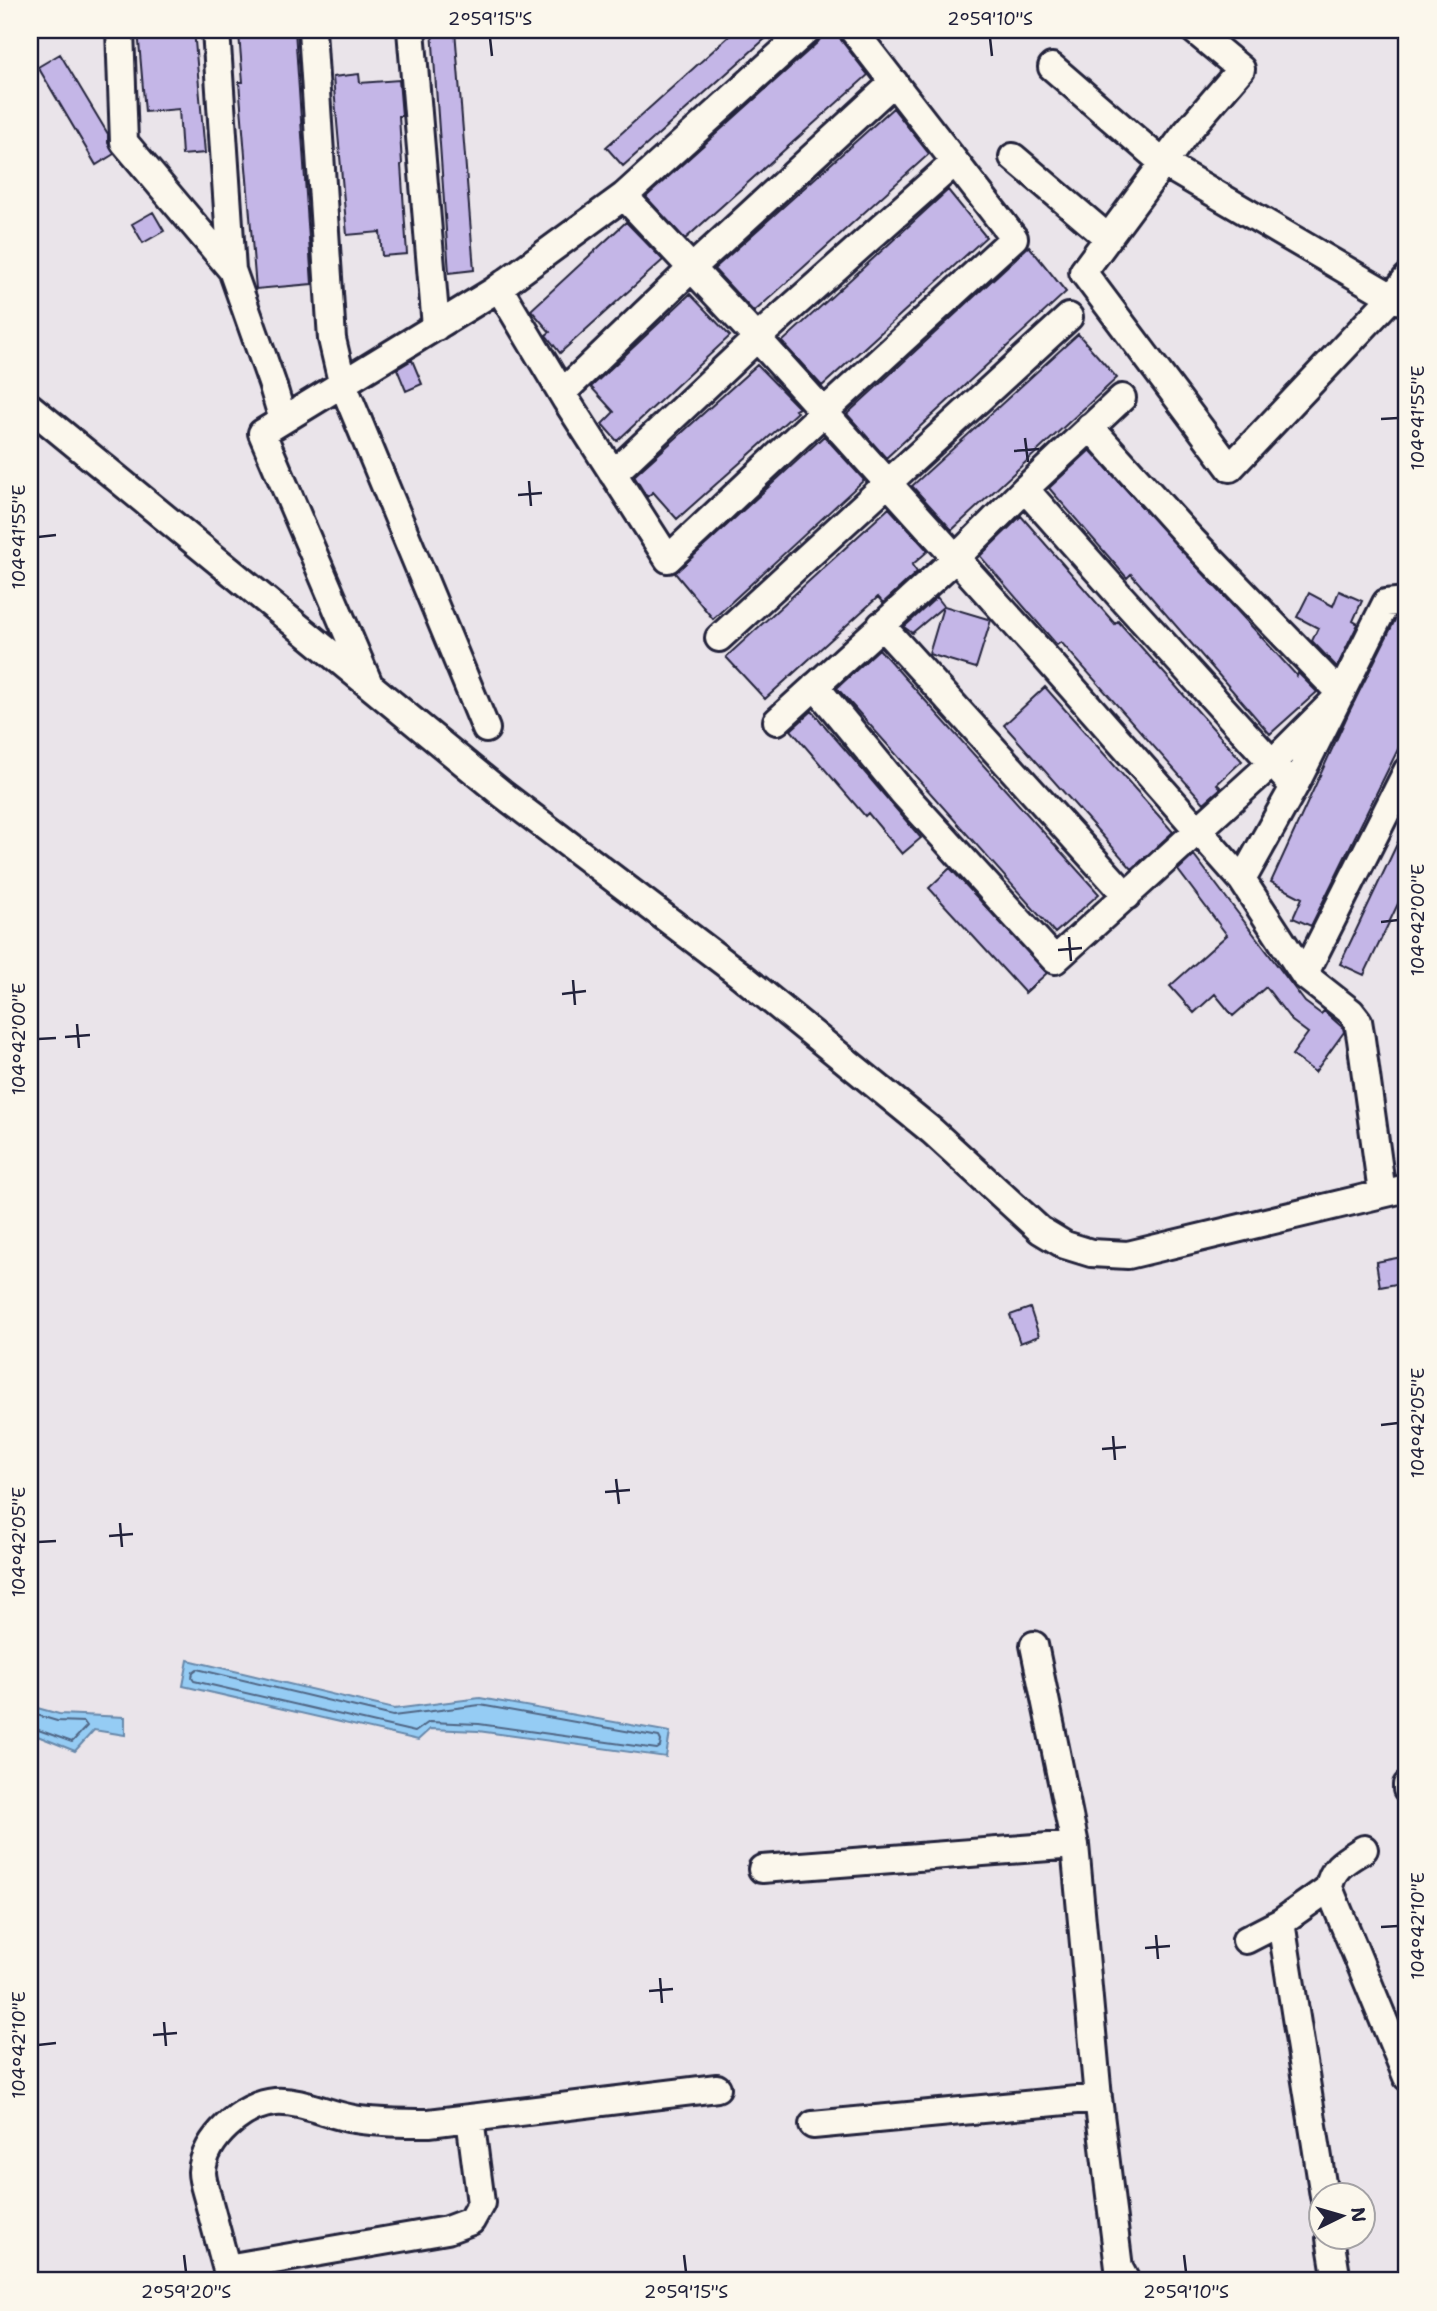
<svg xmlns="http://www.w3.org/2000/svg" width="1437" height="2311" font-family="'Shantell Sans',sans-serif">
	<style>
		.water { fill: #95ccf4; stroke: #6788aa; stroke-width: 2 }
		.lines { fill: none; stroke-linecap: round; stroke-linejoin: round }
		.shore { stroke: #506685; stroke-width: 2 }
		.building { fill: #c4b6e7; stroke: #22223b; stroke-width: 2 }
		.minor-casing { stroke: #22223b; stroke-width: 32 }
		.minor { stroke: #fbf7ec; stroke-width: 26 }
		.ticks { fill: none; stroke: #22223b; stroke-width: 2.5 }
		.neatline { fill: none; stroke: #22223b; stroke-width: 2.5 }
		.ticks-label { font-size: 18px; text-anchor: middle; fill: #22223b }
	</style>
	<rect width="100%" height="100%" fill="#eae4ea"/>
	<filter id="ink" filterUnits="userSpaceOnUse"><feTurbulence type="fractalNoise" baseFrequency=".0143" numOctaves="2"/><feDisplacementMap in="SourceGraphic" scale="14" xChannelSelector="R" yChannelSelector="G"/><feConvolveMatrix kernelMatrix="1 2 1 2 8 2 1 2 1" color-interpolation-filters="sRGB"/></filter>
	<g filter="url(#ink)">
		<path class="water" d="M188 1660 394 1709 480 1698 670 1732 666 1757 478 1731 430 1729 418 1740 183 1686Z
			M30 1706 59 1714 125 1717V1735L94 1730 75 1751 30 1733Z"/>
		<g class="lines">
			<path class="shore" d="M197 1669 393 1716 480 1705 659 1737 661 1741 660 1747 657 1749 479 1724 429 1722 415 1732 194 1681 192 1678 193 1672Z
				M30 1713 57 1721 84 1722 87 1726 72 1742 30 1727"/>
		</g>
		<path class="building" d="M138 30H194L205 153 182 155 179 109 145 112Z
			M270 30H295L312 284 256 289 239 82H243L239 34 270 32Z
			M432 30H455L474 270 449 273Z
			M736 30H775L623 166 606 147Z
			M826 30H838L841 40 868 75 685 239 646 197 818 42Z
			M60 54 108 134V143L114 154 96 165 38 67Z
			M359 74 360 83 399 80 402 116H399L402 164 401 165 407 254 382 256 380 232 347 235 333 77Z
			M893 108 929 154 754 312 714 269Z
			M948 190 986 237 822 386 782 342Z
			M153 212 164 231 143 243 132 224Z
			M626 222 663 260 560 353 546 335 550 332 531 310Z
			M1029 246 1066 292 886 458 847 414Z
			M690 294 730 336 617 441 602 424 614 412 591 387Z
			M1078 334 1117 378 952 530 912 486Z
			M412 360 422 384 406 391 397 369Z
			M757 365 799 408 795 410 797 412 677 519 653 492 647 497 634 476Z
			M824 436 864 480 713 619 675 573Z
			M1090 450 1297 676 1298 673 1317 692 1270 734 1131 574 1127 578 1049 488Z
			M889 508 928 551 912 565 917 572 883 603 878 597 765 699 726 657Z
			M1021 516 1115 624 1118 621 1242 761 1217 784 1221 788 1204 803 1061 642 1057 645 980 556Z
			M1339 591 1362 601 1353 621 1358 624 1337 667 1312 641 1318 628 1297 617 1309 593 1333 606Z
			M937 597 944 606 991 620 976 668 929 654 943 607 912 633 904 627Z
			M1407 617V731L1311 926 1293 918 1302 898 1271 882 1349 712 1396 618Z
			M879 649 1099 894 1055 933 837 688Z
			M1045 687 1173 832 1132 869 1004 725Z
			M812 711 921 838 902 854 868 813 865 816 791 730Z
			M1407 823V885L1364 975 1340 964Z
			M1194 855 1305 1002 1321 1014 1324 1011 1343 1028 1344 1032 1315 1072 1292 1055 1308 1033 1292 1021 1266 987 1233 1016 1215 994 1194 1013 1170 986 1227 935 1178 870Z
			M950 868 1047 973 1025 993 929 888Z
			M1407 1256V1282L1380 1287 1376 1262Z
			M1030 1308 1039 1336 1020 1343 1010 1315Z"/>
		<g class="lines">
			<defs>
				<path id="minor" d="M120 30 124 142 232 270 272 383 283 420
					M216 30 232 270
					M312 30 332 339 342 382 486 729
					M411 30 436 327
					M1194 30 1241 69 1185 134 1083 272 1230 468 1392 297 1407 278
					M1052 67 1163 163 1392 297 1406 303
					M1013 157 1108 238
					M624 196 807 30
					M499 288 566 400 668 559 824 412 1014 238 853 30
					M562 393 692 268 894 82
					M30 407 501 793 738 973 932 1131 1040 1230 1065 1245 1091 1253 1128 1255 1407 1188
					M613 474 757 338 955 162
					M1025 489 1120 596 1294 787
					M881 625 1127 896
					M719 638 1069 317
					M369 684 262 433 494 291 624 196 757 338 1047 659 1242 880 1304 975 1351 1012 1358 1021 1361 1039 1382 1193
					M815 686 903 793 1055 960 1271 764 1341 694 1189 537 1090 427
					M777 721 955 559 1025 489 1122 398
					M1242 880 1294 787 1386 603 1407 601
					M1304 975 1407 771
					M1034 1645 1075 1845 1098 2098 1119 2268 1126 2281
					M1407 1785V1789
					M1364 1849C1347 1860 1332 1866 1329 1888L1407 2077
					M762 1869 1075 1845
					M1281 1922 1324 2196
					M1246 1940 1281 1922 1329 1888
					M813 2125 1098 2098
					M1330 2238 1337 2281
					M227 2268 447 2230 471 2221 481 2203 470 2118
					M230 2281C223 2255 216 2229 209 2203 207 2194 202 2181 202 2172 204 2139 242 2105 275 2102 301 2100 328 2115 354 2119 379 2123 403 2123 429 2123L717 2088"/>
			</defs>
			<use href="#minor" class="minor-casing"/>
			<use href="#minor" class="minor"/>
		</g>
	</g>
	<path class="ticks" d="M490 38 492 56M990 38 992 56M1381 419 1398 418M1025 438 1028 462M1014 451 1039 449M529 481 531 506M518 495 542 493M38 537 56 535M1381 922 1398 920M1069 937 1071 961M1058 950 1082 948M573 980 575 1005M562 994 586 991M77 1024 79 1048M65 1037 90 1035M38 1039 56 1038M1381 1425 1398 1423M1113 1436 1115 1460M1102 1449 1126 1447M616 1479 619 1504M605 1492 630 1490M120 1523 122 1547M109 1536 133 1534M38 1542 56 1541M1381 1927 1398 1926M1156 1935 1158 1959M1145 1948 1170 1946M660 1978 662 2003M649 1991 673 1989M164 2022 166 2046M153 2035 177 2033M38 2045 56 2043M184 2255 186 2272M684 2255 686 2272M1184 2255 1186 2272"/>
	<rect width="1437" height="2311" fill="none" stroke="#fbf7ec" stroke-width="77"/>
	<g transform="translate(1342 2216) rotate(85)"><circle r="33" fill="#fbf7ec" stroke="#a4a2a5" stroke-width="2"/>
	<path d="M0-5L12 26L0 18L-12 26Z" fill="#22223b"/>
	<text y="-10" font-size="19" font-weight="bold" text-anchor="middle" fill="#22223b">N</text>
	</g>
	<rect x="38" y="38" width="1360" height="2234" class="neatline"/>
	<g class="ticks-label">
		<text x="490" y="25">2°59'15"S</text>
		<text x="990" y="25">2°59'10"S</text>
		<text transform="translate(1418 418) rotate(-90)" y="6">104°41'55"E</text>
		<text transform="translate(19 537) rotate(-90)" y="6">104°41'55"E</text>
		<text transform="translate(1418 920) rotate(-90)" y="6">104°42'00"E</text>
		<text transform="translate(19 1039) rotate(-90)" y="6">104°42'00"E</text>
		<text transform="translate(1418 1423) rotate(-90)" y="6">104°42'05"E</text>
		<text transform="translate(19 1542) rotate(-90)" y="6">104°42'05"E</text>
		<text transform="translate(1418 1926) rotate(-90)" y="6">104°42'10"E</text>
		<text transform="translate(19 2045) rotate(-90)" y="6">104°42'10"E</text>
		<text x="186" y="2298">2°59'20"S</text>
		<text x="686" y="2298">2°59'15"S</text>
		<text x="1186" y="2298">2°59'10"S</text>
	</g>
</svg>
